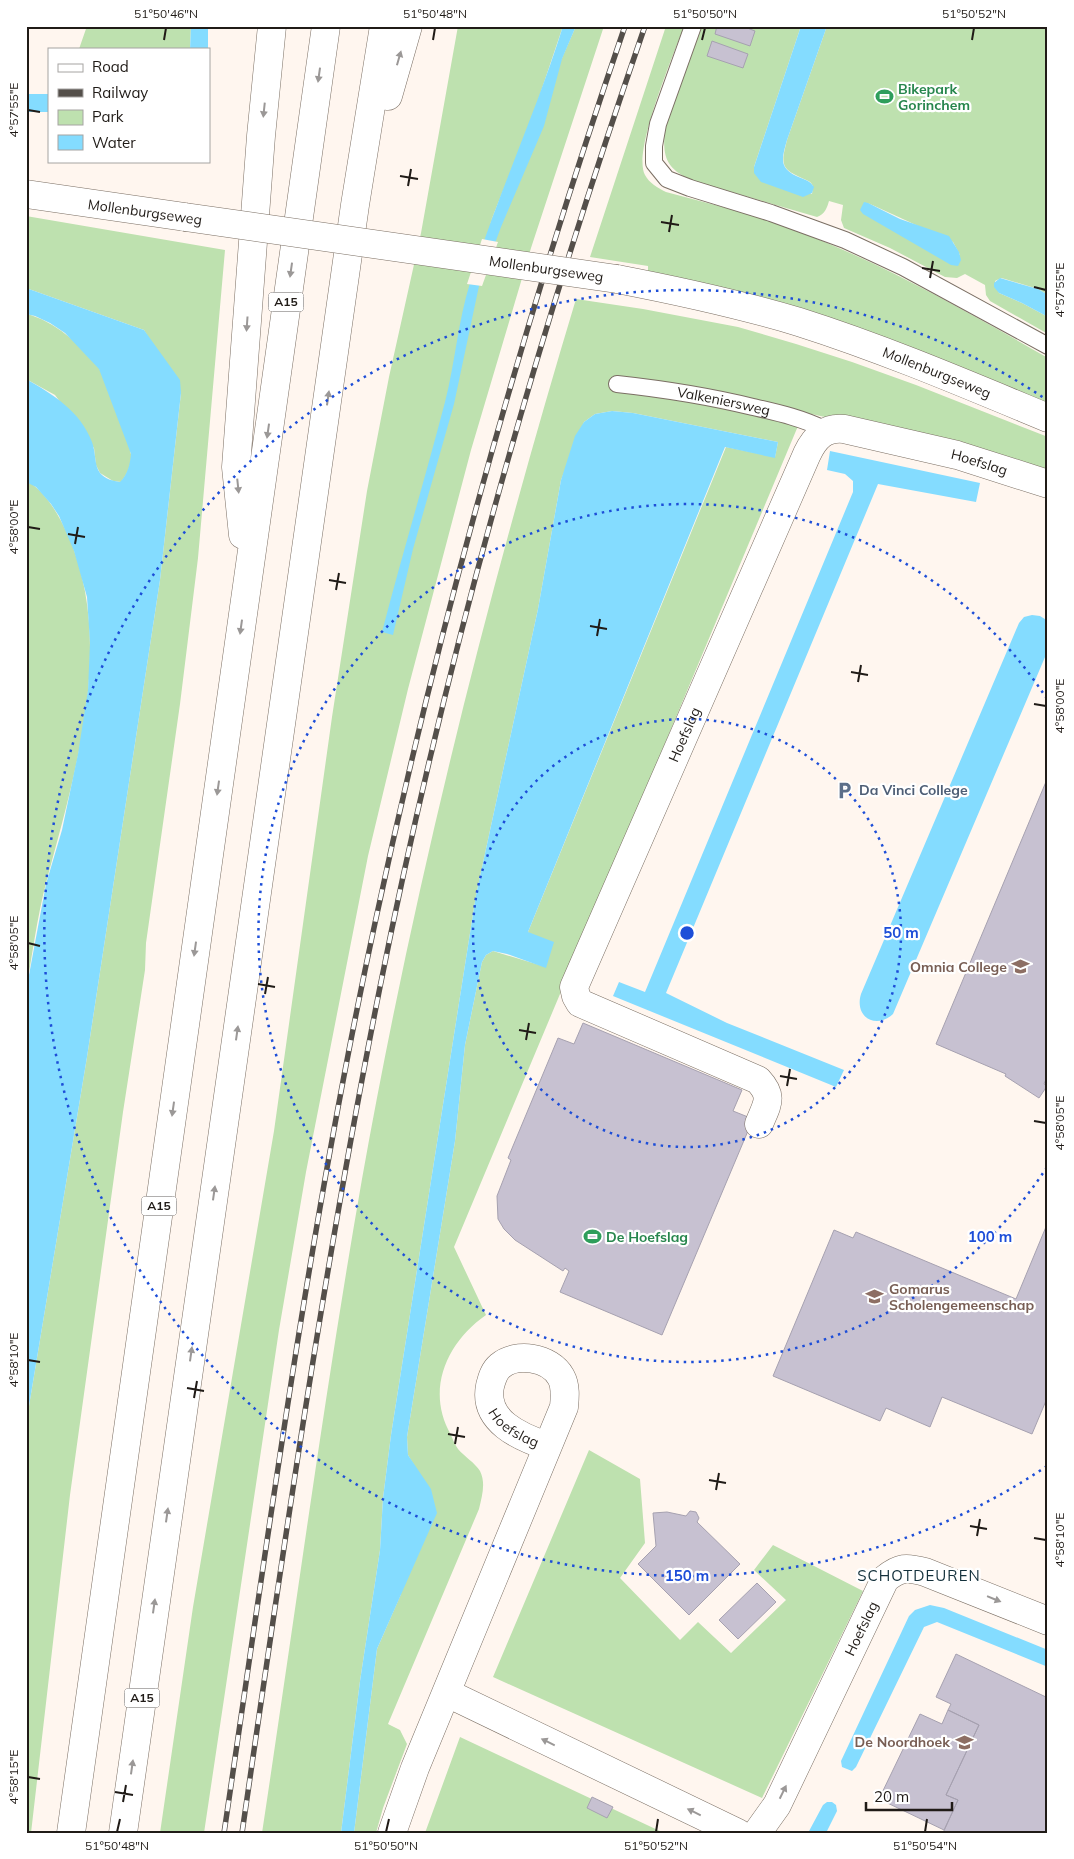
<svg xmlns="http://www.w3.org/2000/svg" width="1074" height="1859" font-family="Mulish,sans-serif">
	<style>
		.green { fill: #bee1af; fill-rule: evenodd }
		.water { fill: #84dcff }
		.pier { fill: #fff6ef }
		.building { fill: #c7c1d1; stroke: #a6a1b0 }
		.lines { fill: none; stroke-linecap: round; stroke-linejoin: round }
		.service-casing { stroke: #7b6f64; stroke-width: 18 }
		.minor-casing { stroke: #7b6f64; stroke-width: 29 }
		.tertiary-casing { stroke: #7b6f64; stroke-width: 29 }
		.motorway-casing { stroke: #7b6f64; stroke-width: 29 }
		.service { stroke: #fff; stroke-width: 16 }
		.minor { stroke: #fff; stroke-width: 28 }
		.tertiary { stroke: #fff; stroke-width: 28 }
		.motorway { stroke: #fff; stroke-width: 28 }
		.rail-casing { stroke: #544f4a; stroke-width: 5.5 }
		.rail { stroke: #fff; stroke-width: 4; stroke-dasharray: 11; stroke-linecap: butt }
		.tertiary-bridge-casing { stroke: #7b6f64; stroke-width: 29; stroke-linecap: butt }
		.tertiary-bridge { stroke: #fff; stroke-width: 28 }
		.oneway { fill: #9b9897 }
		.ticks { fill: none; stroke: #201b17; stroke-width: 2 }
		.ring { fill: none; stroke: #1d4ed8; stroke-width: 2.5; stroke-dasharray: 2.5 5 }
		.labels { text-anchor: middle; stroke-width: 4.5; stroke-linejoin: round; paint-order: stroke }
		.shield { fill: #fff; stroke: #635f5d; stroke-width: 1 }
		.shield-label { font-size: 12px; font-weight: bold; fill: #201b17 }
		.leisure-label { font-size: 14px; font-weight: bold; fill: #27864d; stroke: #fff; text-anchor: start }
		.street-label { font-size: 14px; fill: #201b17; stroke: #fff }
		.service-label { font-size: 14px; font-weight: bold; fill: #4e5e75; stroke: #fff; text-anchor: start }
		.education-label { font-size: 14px; font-weight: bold; fill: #785e54; stroke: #fff; text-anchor: end }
		.neighbourhood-label { font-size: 15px; letter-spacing: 1px; fill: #13303b; stroke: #fff }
		.centre { fill: #1d4ed8; stroke: #fff; stroke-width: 2.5 }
		.ring-label { font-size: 15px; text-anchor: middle; font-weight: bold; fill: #1d4ed8; stroke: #fff; stroke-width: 4.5; stroke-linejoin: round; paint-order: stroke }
		.neatline { fill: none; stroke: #201b17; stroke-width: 2 }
		.ticks-label { font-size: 12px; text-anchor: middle; fill: #201b17 }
	</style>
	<rect width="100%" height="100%" fill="#fff6ef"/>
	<path class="green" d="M87 26H191L190 49H79Z
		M458 26H563L530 124 490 223 576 26H604L531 248 471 450 408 689 368 856 306 1172 279 1330 204 1833H160L193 1607 274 1131 332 717 367 491 389 377 421 233Z
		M666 26H684C674 54 632 152 645 175 649 183 658 188 666 192 706 203 747 212 786 227 878 260 964 310 1048 358V405L648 272V266L590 257Z
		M702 26H801L754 167 812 194 813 186C811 182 809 181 804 179 780 169 781 164 787 140L827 26H1048V295L1038 289 1005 279 1001 278 995 281 999 293 1022 303 1048 317V334L990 301 986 295 985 285 965 274 957 278 945 277 890 248 844 228 841 220 843 205 829 201C827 208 825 214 817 217L694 181C666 169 662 158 665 128ZM868 203 953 242 960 255Z
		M26 216 225 250 198 558 180 704 146 943 145 970 123 1112 70 1495 31 1833H26V1424L87 1057 160 580 181 393 144 330 26 288Z
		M576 299 643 309 738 327 796 344 852 362 916 385 1048 437V472L959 447 798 411 704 402 798 426 454 1247 486 1315C447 1342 425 1390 451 1435 453 1440 455 1445 458 1449 464 1456 475 1463 480 1471 486 1483 482 1496 479 1509L388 1724 400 1730 407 1744 383 1808 376 1833H354L377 1649 401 1594 414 1465 408 1455 407 1437 455 1141 465 1045 482 962 486 955 493 951 546 967 528 932 726 447 775 457 778 442 633 413 612 411 595 414 584 422 561 480 538 609 476 895 391 1435 383 1498 380 1550 360 1681 341 1833H262C295 1615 324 1396 362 1179 415 881 489 588 576 299Z
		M26 314C54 320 82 346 99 368 104 376 131 445 131 454 132 464 127 475 121 482L113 481 100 473 96 465 94 448 55 395 26 379Z
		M28 481C48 495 58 514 68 535 116 645 75 774 46 883 37 918 32 956 26 991V482Z
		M589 1450 640 1479 645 1543 620 1578 680 1640 698 1622 731 1653 786 1600 754 1570 773 1545 863 1591 762 1798 493 1677Z
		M460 1737 664 1833H425Z"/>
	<path class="water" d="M191 26H208V49H190Z
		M563 26H576L562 59 544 126 501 227 479 286 454 404 413 549 393 635 382 632C402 555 425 479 445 402 455 363 458 321 470 283 497 196 536 113 563 26Z
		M801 26H827L787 140C781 161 779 169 801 178 806 180 810 181 814 187L812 193 803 197 761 182 754 173V167Z
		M26 94H49V112H26Z
		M864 202 868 203 900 219 949 236 959 252 961 260 958 266 951 265 863 214 860 210Z
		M1000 278 1038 289 1048 295V317L1022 303 999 293 994 287V283Z
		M26 288 144 330 180 380 181 393 160 580 87 1057 26 1424V991L46 884 62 830 78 754 88 690 90 643 87 597 74 551 59 516 51 504 36 487 26 482V379C54 395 80 411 92 442 96 452 94 465 100 473 105 479 113 481 120 482 128 474 130 464 131 454L99 369 65 333 50 323 35 316 26 314Z
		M612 411 633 413 778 442 775 458 725 447 528 932 554 942 546 968 507 954 493 951 486 955 482 962 465 1045 455 1141 407 1437 408 1455 431 1489 437 1513 377 1649 354 1833H341L360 1681 380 1550 383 1498 391 1435 476 895 538 609 561 480 575 436 584 422 595 414Z
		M830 451 980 483 976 502 878 484 666 993 727 1023 844 1070 836 1087 613 996 619 982 645 992 853 492V481L845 474 827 470Z
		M1032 615 1040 616 1048 621V650L893 1014C876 1030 854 1017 861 994L1019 623 1024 617Z
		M930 1605 944 1608 1048 1650V1667L937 1622 924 1627 856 1767 852 1771 842 1767 841 1761 909 1616 915 1610Z
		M827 1802H832L836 1805 837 1811 826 1833H808L823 1805Z"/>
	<path class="pier" d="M482 239 498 242 482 286 467 284Z"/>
	<path class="building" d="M717 26H742L755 31 750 46 715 34Z
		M712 41 748 54 743 68 707 56Z
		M1048 777V1074L1044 1084 1047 1086 1039 1098 1005 1076 1006 1074 936 1044Z
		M583 1023 742 1090 733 1111 753 1119 662 1335 560 1292 569 1271 565 1268 563 1271 515 1240 504 1229 498 1219 497 1196 511 1160 508 1158 558 1038 574 1044Z
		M1048 1222V1396L1032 1434 942 1397 930 1427 886 1408 880 1421 773 1376 834 1230 853 1238 856 1232 1016 1299Z
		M690 1511 696 1512 699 1518 697 1522 740 1564 689 1615 638 1564 656 1546 653 1513 667 1512 686 1516Z
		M757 1583 776 1602 738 1639 719 1620Z
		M956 1654 1048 1698 1047 1833H943L958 1800 946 1795 979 1725 948 1710 951 1704 936 1697Z
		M948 1710 979 1725 946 1795 958 1800 944 1830 879 1799 920 1714 942 1724Z
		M592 1797 613 1807 607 1818 587 1808Z"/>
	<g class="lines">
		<defs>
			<g id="service">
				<path d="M693 26 658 124 654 146V163L667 179 690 188 771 213 845 240 903 267 1048 346"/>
				<path id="s1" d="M617 384C663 389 708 396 753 407 779 413 802 418 826 430"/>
			</g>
			<g id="minor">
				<path id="s2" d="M759 1124C767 1104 774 1097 758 1080L580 1003 576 996 574 987 807 454C815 437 825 427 844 429L957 455 1048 484"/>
				<path d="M447 1693 738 1833"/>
				<path id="s3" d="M392 1833 415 1768 564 1407C565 1397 566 1386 561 1377 550 1357 516 1352 500 1366 494 1371 492 1378 490 1386 483 1421 520 1437 547 1446"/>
				<path id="s4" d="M757 1833 777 1805 885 1579C900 1567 906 1567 925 1572L1048 1621"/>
			</g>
			<g id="tertiary">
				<path d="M26 194 185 217"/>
				<path id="s5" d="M617 279C679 291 739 304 799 322 884 349 966 384 1048 418"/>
			</g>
			<path id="motorway" d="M388 96 408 26
				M243 535 236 467 261 136 272 26
				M71 1833 326 26
				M123 1833 355 205 384 26"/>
		</defs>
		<use href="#service" class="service-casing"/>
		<use href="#minor" class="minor-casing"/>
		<use href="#tertiary" class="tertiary-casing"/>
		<use href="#motorway" class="motorway-casing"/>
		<use href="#service" class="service"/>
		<use href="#minor" class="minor"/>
		<use href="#tertiary" class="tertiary"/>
		<use href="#motorway" class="motorway"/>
		<defs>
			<path id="rail" d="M224 1833C269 1529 310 1224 375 923 440 619 524 320 625 26
				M242 1833C283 1550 324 1267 380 987 445 661 536 340 645 26"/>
		</defs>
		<use href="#rail" class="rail-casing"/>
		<use href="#rail" class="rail"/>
		<defs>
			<g id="tertiary-bridge">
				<path id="s6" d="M185 217 617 279"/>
			</g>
		</defs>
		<use href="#tertiary-bridge" class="tertiary-bridge-casing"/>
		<use href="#tertiary-bridge" class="tertiary-bridge"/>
	</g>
	<defs><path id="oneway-solid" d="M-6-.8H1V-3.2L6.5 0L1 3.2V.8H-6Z" transform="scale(1.25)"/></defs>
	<g class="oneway">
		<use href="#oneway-solid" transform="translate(399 58) rotate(-74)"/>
		<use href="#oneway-solid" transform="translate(319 75) rotate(98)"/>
		<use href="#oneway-solid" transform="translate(264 110) rotate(96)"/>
		<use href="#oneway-solid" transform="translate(291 270) rotate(98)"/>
		<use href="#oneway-solid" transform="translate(247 324) rotate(94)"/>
		<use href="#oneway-solid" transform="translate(328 398) rotate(-82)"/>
		<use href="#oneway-solid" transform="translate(268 431) rotate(98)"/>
		<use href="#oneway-solid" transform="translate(238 486) rotate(84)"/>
		<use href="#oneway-solid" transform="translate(241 627) rotate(98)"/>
		<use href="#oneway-solid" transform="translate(218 788) rotate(98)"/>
		<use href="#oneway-solid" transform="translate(195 949) rotate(98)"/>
		<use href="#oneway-solid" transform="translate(237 1033) rotate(-82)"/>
		<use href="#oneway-solid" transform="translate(173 1109) rotate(98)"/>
		<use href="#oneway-solid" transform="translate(214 1193) rotate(-82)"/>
		<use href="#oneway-solid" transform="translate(191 1354) rotate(-82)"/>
		<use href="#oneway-solid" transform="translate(167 1515) rotate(-82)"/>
		<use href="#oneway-solid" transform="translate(994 1599) rotate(22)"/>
		<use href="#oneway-solid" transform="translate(154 1606) rotate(-82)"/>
		<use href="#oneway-solid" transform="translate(548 1742) rotate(-154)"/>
		<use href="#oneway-solid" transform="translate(132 1767) rotate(-82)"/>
		<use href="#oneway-solid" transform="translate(783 1792) rotate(-64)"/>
		<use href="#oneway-solid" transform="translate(694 1812) rotate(-154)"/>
	</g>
	<path class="ticks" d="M164 40 166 28M433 40 435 28M702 40 705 28M972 40 974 28M28 110 40 112M400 176 418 179M408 186 411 169M661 222 679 225M669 232 672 215M922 268 940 271M930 278 933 261M1034 287 1046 290M28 527 40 529M68 534 85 537M75 544 78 527M329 580 346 583M336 590 339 573M590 626 607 629M597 636 600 619M851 672 868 675M858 682 861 665M1034 704 1046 706M28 943 40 946M258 984 275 987M265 994 268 977M519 1030 536 1033M526 1040 529 1023M780 1076 797 1079M787 1086 790 1069M1034 1121 1046 1123M28 1360 40 1362M187 1388 204 1391M194 1398 197 1381M448 1434 465 1437M455 1444 458 1427M709 1480 726 1483M716 1490 719 1473M970 1526 987 1529M977 1536 980 1519M1034 1538 1046 1540M28 1777 40 1779M115 1792 133 1795M123 1802 126 1785M117 1832 120 1819M386 1832 389 1819M656 1832 658 1819M925 1832 927 1819"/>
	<g class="ring">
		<circle cx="687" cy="933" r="214"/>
		<path d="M1047 1167A429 429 0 1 1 1047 699"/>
		<path d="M1047 1466A643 643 0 1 1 1047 400"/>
	</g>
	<defs>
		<symbol id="stadium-bare" viewBox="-9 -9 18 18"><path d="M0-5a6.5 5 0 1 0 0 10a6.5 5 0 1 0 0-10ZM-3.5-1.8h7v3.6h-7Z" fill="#2e9e5b" stroke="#fff" stroke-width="2.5" paint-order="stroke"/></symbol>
		<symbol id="parking-bare" viewBox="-9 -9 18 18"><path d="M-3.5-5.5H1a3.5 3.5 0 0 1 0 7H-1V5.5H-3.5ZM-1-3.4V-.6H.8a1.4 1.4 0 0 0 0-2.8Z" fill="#5c6f8a" stroke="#fff" stroke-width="2.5" paint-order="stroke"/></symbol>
		<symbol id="school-bare" viewBox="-9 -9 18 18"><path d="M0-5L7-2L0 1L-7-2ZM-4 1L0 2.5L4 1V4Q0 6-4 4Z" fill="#8d6e63" stroke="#fff" stroke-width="2.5" paint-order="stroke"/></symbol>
	</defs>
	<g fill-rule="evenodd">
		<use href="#stadium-bare" x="872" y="84" width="25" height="25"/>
		<use href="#parking-bare" x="832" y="778" width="25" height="25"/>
		<use href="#school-bare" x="1008" y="954" width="25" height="25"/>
		<use href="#stadium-bare" x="580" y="1224" width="25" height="25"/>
		<use href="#school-bare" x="862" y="1284" width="25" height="25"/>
		<use href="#school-bare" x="952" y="1730" width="25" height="25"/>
	</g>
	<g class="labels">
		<g class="shield">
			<rect x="268.5" y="292.5" width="35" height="19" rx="4"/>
			<rect x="141.5" y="1196.5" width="35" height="19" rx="4"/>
			<rect x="124.5" y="1688.5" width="35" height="19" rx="4"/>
		</g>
		<g class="shield-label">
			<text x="286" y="306">A15</text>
			<text x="159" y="1210">A15</text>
			<text x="142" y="1702">A15</text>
		</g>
		<g class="leisure-label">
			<text x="898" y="94">Bikepark<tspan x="898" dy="16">Gorinchem</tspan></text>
			<text x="606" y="1242">De Hoefslag</text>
		</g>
		<g class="street-label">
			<text transform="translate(145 212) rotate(8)" y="5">Mollenburgseweg</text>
			<text dy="5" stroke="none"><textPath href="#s6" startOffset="365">Mollenburgseweg</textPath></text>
			<text dy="5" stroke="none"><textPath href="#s5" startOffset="334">Mollenburgseweg</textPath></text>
			<text dy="5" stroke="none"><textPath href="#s1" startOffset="108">Valkeniersweg</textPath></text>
			<text dy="5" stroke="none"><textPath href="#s2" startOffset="1029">Hoefslag</textPath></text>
			<text dy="5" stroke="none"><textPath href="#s2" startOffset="535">Hoefslag</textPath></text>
			<text dy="5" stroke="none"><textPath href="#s3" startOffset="635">Hoefslag</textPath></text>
			<text dy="5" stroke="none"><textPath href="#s4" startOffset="230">Hoefslag</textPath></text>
		</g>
		<g class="service-label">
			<text x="859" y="795">Da Vinci College</text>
		</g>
		<g class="education-label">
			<text x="1007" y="972">Omnia College</text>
			<text x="889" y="1294" text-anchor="start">Gomarus<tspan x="889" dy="16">Scholengemeenschap</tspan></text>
			<text x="950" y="1747">De Noordhoek</text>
		</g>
		<g class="neighbourhood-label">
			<text x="919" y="1581">SCHOTDEUREN</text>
		</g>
	</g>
	<circle cx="687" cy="933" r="8" class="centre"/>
	<g class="ring-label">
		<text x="901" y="938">50 m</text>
		<text x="990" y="1242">100 m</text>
		<text x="687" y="1581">150 m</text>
	</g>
	<rect width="1074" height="1859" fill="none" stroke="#ffffff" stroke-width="55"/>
	<rect x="48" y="48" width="162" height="115" fill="#ffffff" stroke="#a6a4a2"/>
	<rect x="58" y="64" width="25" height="8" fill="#ffffff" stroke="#a6a4a2"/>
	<text x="92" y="72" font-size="15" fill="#201b17">Road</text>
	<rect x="58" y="89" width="25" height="8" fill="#544f4a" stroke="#a6a4a2"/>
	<text x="92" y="98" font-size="15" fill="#201b17">Railway</text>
	<rect x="58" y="110" width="25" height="15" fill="#bee1af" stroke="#a6a4a2"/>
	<text x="92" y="122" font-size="15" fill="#201b17">Park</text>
	<rect x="58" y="135" width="25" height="15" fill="#84dcff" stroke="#a6a4a2"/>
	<text x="92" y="148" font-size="15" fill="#201b17">Water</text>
	<path d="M866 1802v8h86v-8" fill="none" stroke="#201b17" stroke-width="2.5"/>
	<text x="874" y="1802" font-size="15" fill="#201b17" stroke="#ffffff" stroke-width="4" paint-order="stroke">20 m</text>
	<rect x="28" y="28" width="1018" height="1804" class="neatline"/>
	<g class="ticks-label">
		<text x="166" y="18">51°50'46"N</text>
		<text x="435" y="18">51°50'48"N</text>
		<text x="705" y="18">51°50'50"N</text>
		<text x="974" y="18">51°50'52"N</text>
		<text transform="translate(14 110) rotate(-90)" y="4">4°57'55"E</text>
		<text transform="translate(1060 290) rotate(-90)" y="4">4°57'55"E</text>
		<text transform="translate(14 527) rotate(-90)" y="4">4°58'00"E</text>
		<text transform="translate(1060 706) rotate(-90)" y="4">4°58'00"E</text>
		<text transform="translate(14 943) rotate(-90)" y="4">4°58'05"E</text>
		<text transform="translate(1060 1123) rotate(-90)" y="4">4°58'05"E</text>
		<text transform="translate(14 1360) rotate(-90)" y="4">4°58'10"E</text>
		<text transform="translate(1060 1540) rotate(-90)" y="4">4°58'10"E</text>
		<text transform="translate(14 1777) rotate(-90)" y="4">4°58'15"E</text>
		<text x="117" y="1850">51°50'48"N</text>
		<text x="386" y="1850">51°50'50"N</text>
		<text x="656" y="1850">51°50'52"N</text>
		<text x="925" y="1850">51°50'54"N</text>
	</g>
</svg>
